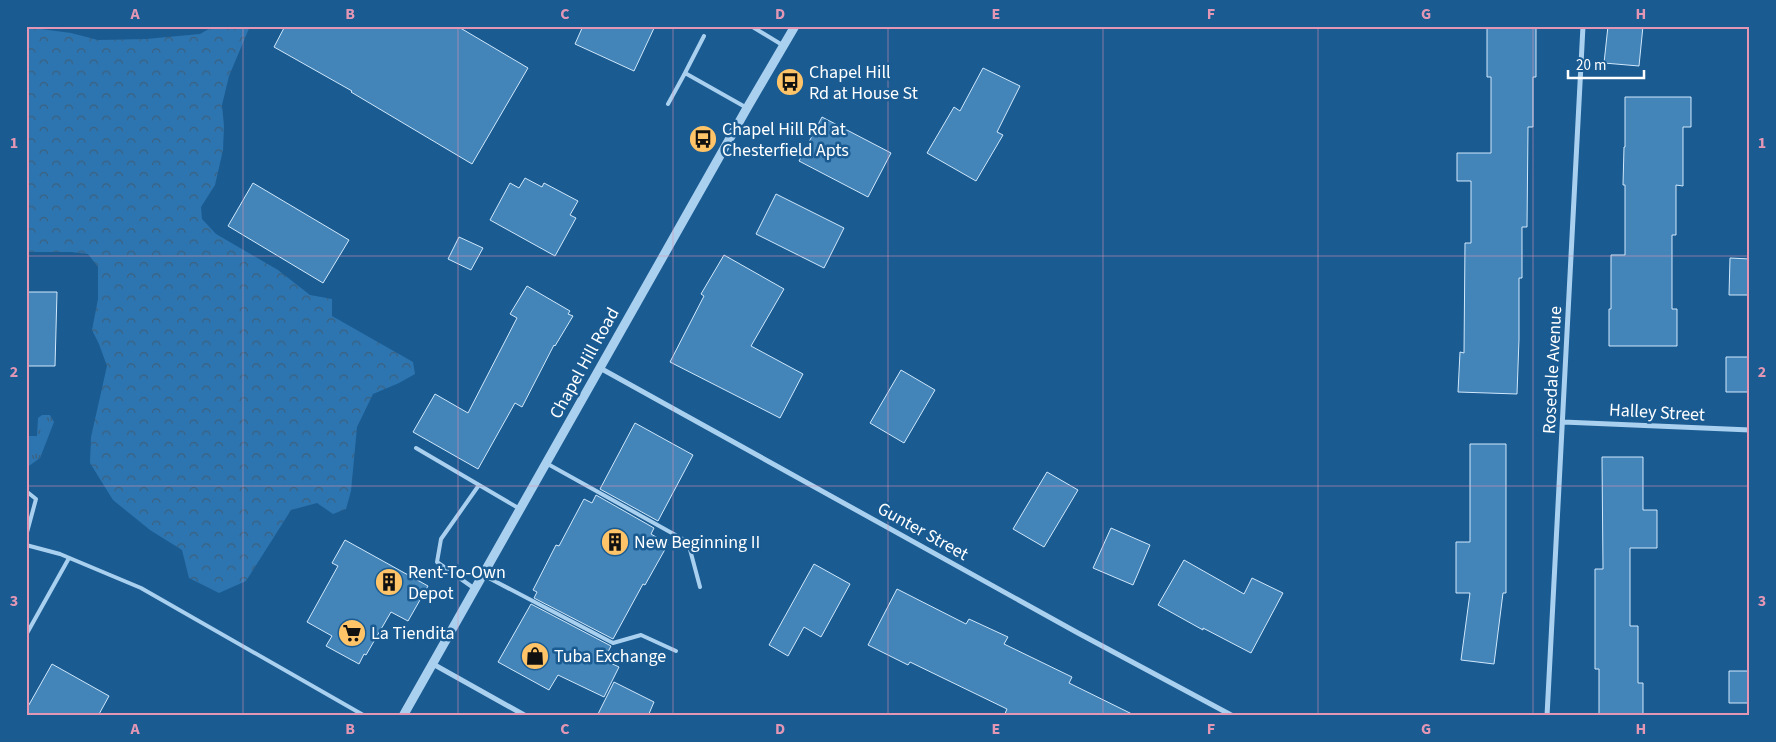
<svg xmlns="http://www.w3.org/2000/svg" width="1776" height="742" font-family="'Source Sans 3',sans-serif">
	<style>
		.grass { fill: url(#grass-tufts) }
		.forest { fill: url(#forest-crowns) }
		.building { fill: #4384b9; stroke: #d0e8fb }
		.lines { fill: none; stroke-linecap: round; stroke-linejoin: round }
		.service { stroke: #aad0ef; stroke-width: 4 }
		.minor { stroke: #aad0ef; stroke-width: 5 }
		.tertiary { stroke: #aad0ef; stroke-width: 9 }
		.grid { fill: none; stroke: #e497b5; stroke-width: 1; stroke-opacity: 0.55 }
		.labels { text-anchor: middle; stroke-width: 5; stroke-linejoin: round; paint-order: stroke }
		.poi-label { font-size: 18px; fill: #fff; stroke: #1a5b92; text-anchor: start }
		.street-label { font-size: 18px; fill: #fff; stroke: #1a5b92 }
		.neatline { fill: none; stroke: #e497b5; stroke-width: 2 }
		.grid-label { font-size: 16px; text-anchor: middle; font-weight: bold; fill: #e497b5 }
	</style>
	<defs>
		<pattern id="grass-tufts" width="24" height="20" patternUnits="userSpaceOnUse" patternTransform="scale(1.25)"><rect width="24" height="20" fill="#2d75b0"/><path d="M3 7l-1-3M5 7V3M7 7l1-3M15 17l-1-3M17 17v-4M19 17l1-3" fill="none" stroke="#3c607e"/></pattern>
		<pattern id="forest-crowns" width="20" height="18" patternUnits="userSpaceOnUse" patternTransform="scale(1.25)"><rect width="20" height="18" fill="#2d75b0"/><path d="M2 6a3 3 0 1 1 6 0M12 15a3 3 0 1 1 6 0" fill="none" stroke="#3c607e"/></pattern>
	</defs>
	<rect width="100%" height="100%" fill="#1a5b92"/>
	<path class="grass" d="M42 415H50L54 422 40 458 26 468V436H37L38 418Z"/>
	<path class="forest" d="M214 26H250L229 76 222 105 224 126 223 150 215 185 201 207 202 219 216 234 278 270 310 295 332 299V316L413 362 415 374 399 383 373 394 357 427 351 491 346 509 333 514 317 503 291 510 246 581 219 593 189 578 182 550 150 530 113 500 90 463 91 437 107 366 99 344 92 330 98 299V267L88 254 71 252H26V27L71 33 98 40 146 39 200 34Z"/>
	<path class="building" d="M285 26H457L528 68 472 164 351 92 352 91 274 47Z
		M583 26H655L634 71 575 44Z
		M1487 26H1536V77H1533V127H1528L1527 227H1522V278H1519V339L1517 394 1458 392 1460 352 1464 353 1465 243H1471V181H1457V153H1491V77H1487Z
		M1608 26H1643L1639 66 1604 63Z
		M983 68 1020 86 997 132 1003 135 976 181 927 153 954 107 960 111Z
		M1625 97H1691V127H1683V186L1676 185V235H1672V309H1677V346H1609V309H1611V255H1625V185H1623L1624 147H1625Z
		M822 117 891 153 868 197 799 161Z
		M525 178 542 187 544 183 578 201 570 215 576 218 555 256 490 220 510 183 519 188Z
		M253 183 349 240 323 283 228 226Z
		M776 194 844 228 824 268 756 234Z
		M459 237 483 248 471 270 448 259Z
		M724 255 784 289 751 346 803 374 780 418 670 362 704 296 701 294Z
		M1730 258 1750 259V295H1729Z
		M527 286 570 311 568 314 573 316 555 346 554 345 522 407 515 403 478 469 413 432 435 394 468 413 517 318 510 314Z
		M26 292H57L55 366H26Z
		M1726 357H1750V392H1726Z
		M901 370 935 390 904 443 870 423Z
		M635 423 693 455 658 521 600 489Z
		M1470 444H1506V593H1503L1494 664 1461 660 1470 593H1456V542H1470Z
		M1602 457H1643V510H1657V548H1630V626H1638V683H1643V716H1599V669H1595V569H1603Z
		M1047 472 1078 490 1044 547 1013 529Z
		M596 495 654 528 651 534 668 544 645 585 643 584 613 639 534 598 537 592 533 590 556 545 559 546 584 499 592 503Z
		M1111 528 1150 545 1133 585 1093 568Z
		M345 540 428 586 408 621 391 612 366 655 364 654 359 664 326 646 332 636 307 622 338 566 332 563Z
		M1184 560 1244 594 1252 578 1283 593 1251 653 1203 628V630L1158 605Z
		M814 564 850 584 821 637 804 627 788 656 769 645Z
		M897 589 966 624 969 619 1008 637 1004 644 1072 677 1069 683 1136 716H1004L1007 709 910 662 908 665 868 645Z
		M531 604 611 646 604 660 619 667 604 697 558 675 549 690 498 662Z
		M52 664 109 696 98 716H26V710Z
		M1729 671H1750V703H1729Z
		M614 682 654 702 648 716H597Z"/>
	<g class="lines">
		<path class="service" d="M751 26 784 46
			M704 36 685 73 747 108
			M668 104 685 73
			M416 448 520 509
			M546 463 688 542 700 587
			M26 491 36 499 26 536
			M26 545 60 554 141 588 365 716
			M483 575 613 643 641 635 676 651
			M475 589 437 562 441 539 479 485
			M26 635 69 558"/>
		<path class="minor" d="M600 368 1078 633 1233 716
			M1563 422 1750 430
			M433 664 526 716
			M1547 716 1583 26"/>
		<path class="tertiary" d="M403 716 747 108 795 26"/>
	</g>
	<path class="grid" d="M243 26V716M458 26V716M673 26V716M888 26V716M1103 26V716M1318 26V716M1533 26V716M26 256H1750M26 486H1750"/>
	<defs>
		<symbol id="bus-disc" viewBox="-11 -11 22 22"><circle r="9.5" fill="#ffc468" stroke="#1a5b92"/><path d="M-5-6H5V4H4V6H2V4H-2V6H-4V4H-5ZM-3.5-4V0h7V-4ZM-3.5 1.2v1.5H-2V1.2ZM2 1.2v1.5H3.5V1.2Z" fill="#111"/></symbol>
		<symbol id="building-disc" viewBox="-11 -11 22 22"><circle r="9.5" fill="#ffc468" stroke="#1a5b92"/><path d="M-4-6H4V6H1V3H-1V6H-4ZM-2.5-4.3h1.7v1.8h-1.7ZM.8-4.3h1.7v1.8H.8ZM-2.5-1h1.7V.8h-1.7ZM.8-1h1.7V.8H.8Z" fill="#111"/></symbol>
		<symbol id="supermarket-disc" viewBox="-11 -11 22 22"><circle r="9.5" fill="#ffc468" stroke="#1a5b92"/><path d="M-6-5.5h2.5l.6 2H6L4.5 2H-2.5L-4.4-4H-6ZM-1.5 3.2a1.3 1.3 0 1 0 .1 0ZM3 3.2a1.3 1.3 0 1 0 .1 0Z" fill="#111"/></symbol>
		<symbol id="shop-disc" viewBox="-11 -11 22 22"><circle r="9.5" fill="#ffc468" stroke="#1a5b92"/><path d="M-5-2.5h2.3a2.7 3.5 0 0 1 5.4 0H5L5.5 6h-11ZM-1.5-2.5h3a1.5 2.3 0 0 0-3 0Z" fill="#111"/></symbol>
	</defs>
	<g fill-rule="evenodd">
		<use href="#bus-disc" x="774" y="66" width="32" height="32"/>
		<use href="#bus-disc" x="687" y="123" width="32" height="32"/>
		<use href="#building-disc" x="599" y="526" width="32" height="32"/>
		<use href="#building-disc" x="373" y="566" width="32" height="32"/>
		<use href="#supermarket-disc" x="336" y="617" width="32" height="32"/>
		<use href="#shop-disc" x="519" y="640" width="32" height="32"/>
	</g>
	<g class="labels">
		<g class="poi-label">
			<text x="809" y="78">Chapel Hill<tspan x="809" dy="21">Rd at House St</tspan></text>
			<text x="722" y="135">Chapel Hill Rd at<tspan x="722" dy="21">Chesterfield Apts</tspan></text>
			<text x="634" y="548">New Beginning II</text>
			<text x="408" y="578">Rent-To-Own<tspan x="408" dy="21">Depot</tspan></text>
			<text x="371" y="639">La Tiendita</text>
			<text x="554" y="662">Tuba Exchange</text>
		</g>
		<g class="street-label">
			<text transform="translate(584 363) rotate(-61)" y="6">Chapel Hill Road</text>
			<text transform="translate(1552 370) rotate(-87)" y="6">Rosedale Avenue</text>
			<text transform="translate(1657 412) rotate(3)" y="6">Halley Street</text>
			<text transform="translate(923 531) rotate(29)" y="6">Gunter Street</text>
		</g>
	</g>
	<rect width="1776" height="742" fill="none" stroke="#1a5b92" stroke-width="55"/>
	<path d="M1568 70v8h76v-8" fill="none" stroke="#ffffff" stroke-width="2.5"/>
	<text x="1576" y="70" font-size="15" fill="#ffffff" stroke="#1a5b92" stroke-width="4" paint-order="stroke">20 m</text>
	<rect x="28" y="28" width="1720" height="686" class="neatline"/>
	<g class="grid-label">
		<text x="135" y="19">A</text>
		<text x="350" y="19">B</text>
		<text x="565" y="19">C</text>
		<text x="780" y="19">D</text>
		<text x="996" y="19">E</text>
		<text x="1211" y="19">F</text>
		<text x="1426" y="19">G</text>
		<text x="1641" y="19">H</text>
		<text x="14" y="148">1</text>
		<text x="1762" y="148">1</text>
		<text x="14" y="377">2</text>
		<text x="1762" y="377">2</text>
		<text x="14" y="606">3</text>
		<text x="1762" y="606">3</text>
		<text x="135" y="734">A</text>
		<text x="350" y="734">B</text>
		<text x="565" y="734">C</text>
		<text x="780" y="734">D</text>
		<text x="996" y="734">E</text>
		<text x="1211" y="734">F</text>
		<text x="1426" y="734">G</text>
		<text x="1641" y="734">H</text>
	</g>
</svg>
